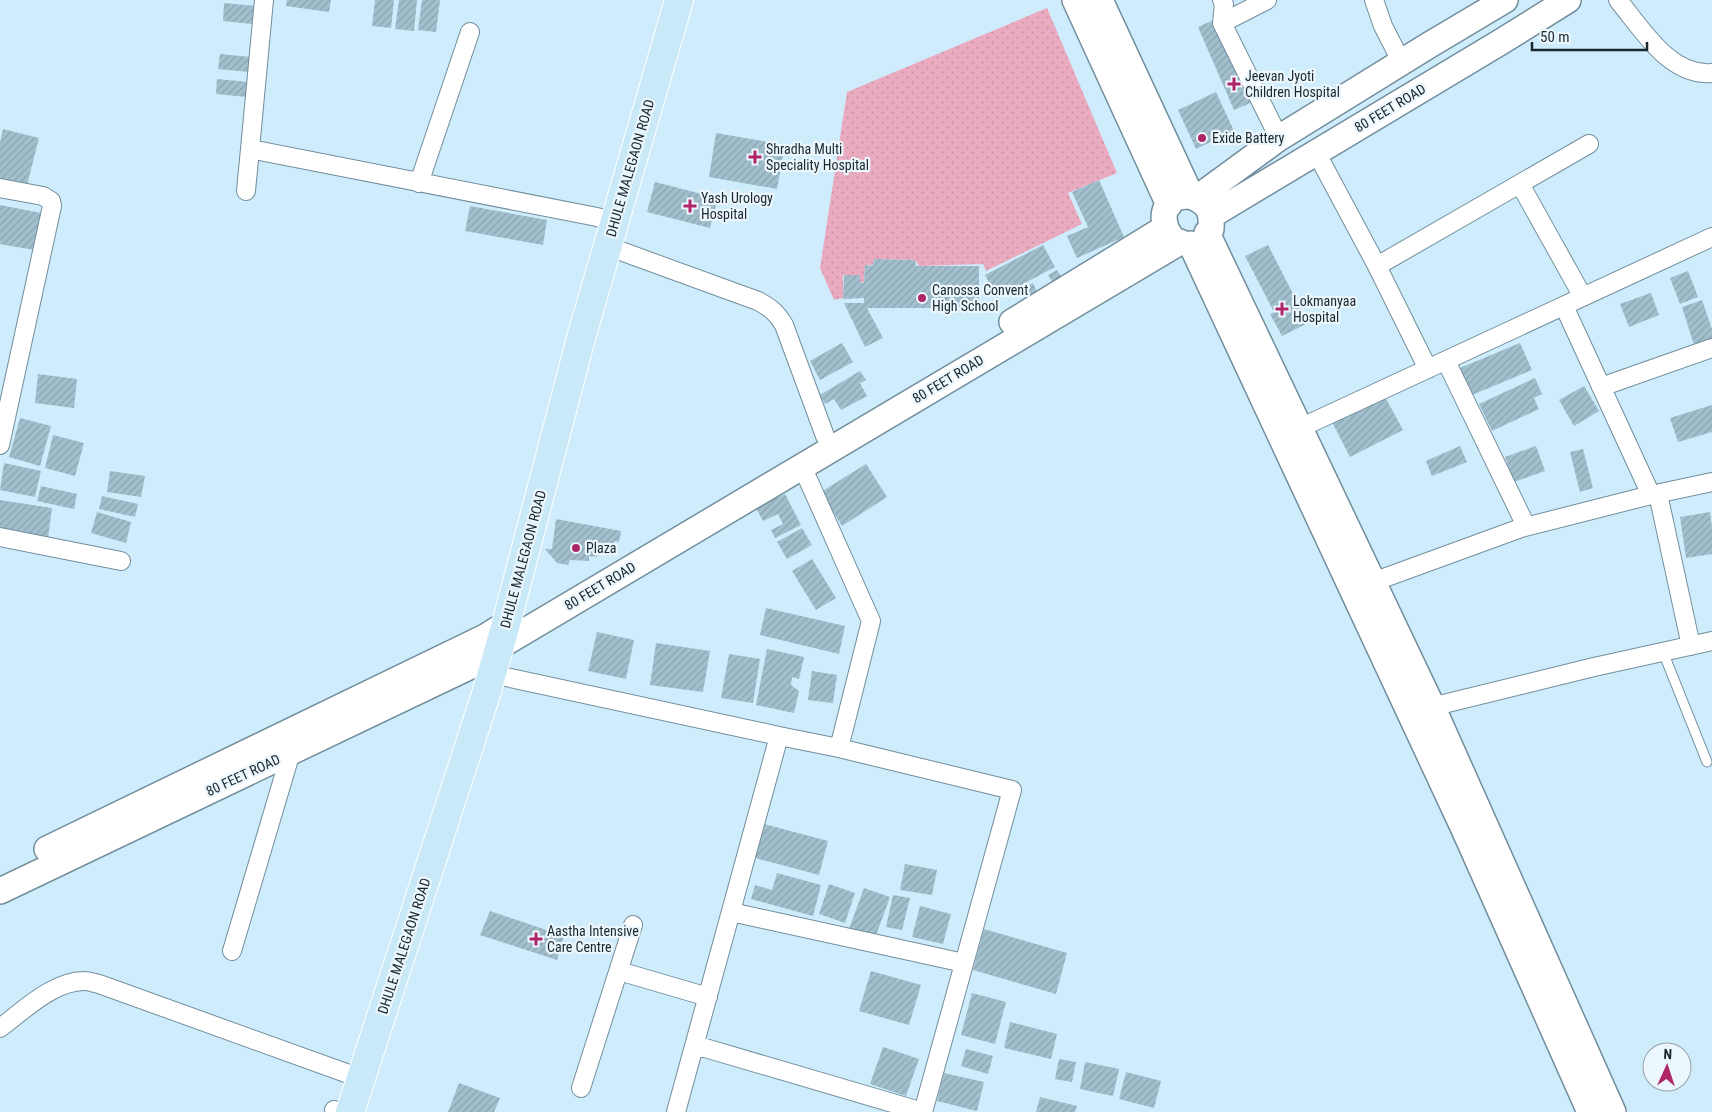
<svg xmlns="http://www.w3.org/2000/svg" width="1712" height="1112" font-family="'Roboto Condensed',sans-serif">
	<style>
		.park { fill: url(#park-dots) }
		.building { fill: url(#building-hatch) }
		.lines { fill: none; stroke-linecap: round; stroke-linejoin: round }
		.lane-casing { stroke: #728e9c; stroke-width: 11 }
		.street-casing { stroke: #728e9c; stroke-width: 20 }
		.secondary-casing { stroke: #728e9c; stroke-width: 28 }
		.primary-casing { stroke: #fff; stroke-width: 30 }
		.lane { stroke: #fff; stroke-width: 9 }
		.street { stroke: #fff; stroke-width: 18 }
		.secondary { stroke: #fff; stroke-width: 25 }
		.primary { stroke: #c9e9f8; stroke-width: 28 }
		.poi-dot { fill: #af2668; stroke: #ebf7fd; stroke-width: 2 }
		.labels { text-anchor: middle; stroke-width: 4.5; stroke-linejoin: round; paint-order: stroke }
		.poi-label { font-size: 14px; fill: #1c272d; stroke: #ebf7fd; text-anchor: start }
		.street-label { font-size: 14px; fill: #1c272d; stroke: #ebf7fd }
	</style>
	<defs>
		<pattern id="park-dots" width="8" height="8" patternUnits="userSpaceOnUse" patternTransform="scale(1.25)"><rect width="8" height="8" fill="#eaabc0"/><path d="M2 2h.1M6 6h.1" fill="none" stroke="#c893a5" stroke-width="1.8" stroke-linecap="round"/></pattern>
		<pattern id="building-hatch" width="6" height="6" patternUnits="userSpaceOnUse" patternTransform="scale(1.25)"><rect width="6" height="6" fill="#a2bfce"/><path d="M-1 1l2-2M0 6l6-6M5 7l2-2" fill="none" stroke="#8ba4b1"/></pattern>
	</defs>
	<rect width="100%" height="100%" fill="#cfecfc"/>
	<path class="park" d="M1047 8 1117 173 1068 193 1082 224 986 271 983 264 919 266 915 260 874 259 873 265H865L864 282H860V275H843V298L834 300 820 268 847 92Z"/>
	<path class="building" d="M287 0H331L329 12 286 6Z
		M375 0H394L391 28 372 26Z
		M399 0H417L414 31 395 29Z
		M422 0H440L436 32 418 30Z
		M224 3 255 6 252 24 223 21Z
		M1218 18 1255 101 1234 110 1198 27Z
		M220 54 251 57 249 72 218 69Z
		M217 79 249 82 247 97 216 94Z
		M1216 92 1234 131 1196 149 1178 110Z
		M3 129 39 138 27 185 0 179V143Z
		M716 133 785 145 777 189 709 177Z
		M1099 180 1124 237 1077 258 1067 236 1088 227 1072 192Z
		M655 182 718 198 710 228 647 212Z
		M0 205 41 213 34 250 0 244Z
		M470 206 547 220 543 245 465 231Z
		M1043 245 1055 267 997 298 985 275Z
		M1268 245 1308 323 1282 336 1270 314 1274 312 1245 256Z
		M874 259 915 260 916 266H979V308H867L883 338 865 347 844 303H864V298L843 299 844 275H860V282L864 283 865 265 873 266Z
		M1057 270 1064 281 1055 286 1048 275Z
		M1688 271 1698 297 1680 304 1670 278Z
		M1033 283 1038 294 1030 298 1025 287Z
		M1651 293 1659 315 1629 327 1620 304Z
		M1702 300 1712 329V339L1694 345 1682 307Z
		M842 343 853 362 820 380 810 361Z
		M1520 343 1532 370 1472 395 1460 368Z
		M860 371 866 380 860 383 867 396 841 410 834 399 825 404 820 395Z
		M38 374 77 379 74 408 35 403Z
		M1535 378 1542 394 1534 398 1539 409 1492 431 1479 404Z
		M1584 386 1599 411 1574 426 1559 400Z
		M1384 395 1403 430 1350 457 1332 422Z
		M1712 405V432L1678 442 1670 418Z
		M20 418 51 426 40 466 9 457Z
		M53 435 84 443 75 476 45 468Z
		M1460 446 1467 462 1432 476 1426 461Z
		M1536 446 1545 471 1514 482 1505 457Z
		M1583 449 1593 488 1580 492 1570 452Z
		M4 463 41 471 35 497 0 490Z
		M866 464 887 497 842 526 821 492Z
		M110 471 145 476 141 497 107 492Z
		M41 486 77 494 74 509 37 501Z
		M785 494 801 525 775 538 771 530 783 524 778 514 763 521 756 508Z
		M102 496 138 504 135 517 99 509Z
		M0 500 52 508 48 539 0 531Z
		M97 512 131 522 126 543 91 533Z
		M1710 512 1712 527V554L1686 558 1680 517Z
		M556 519 621 531 619 542 614 541V547L606 546 605 550 598 549 597 557 589 556V561L570 560 568 565 557 563 545 549H552Z
		M802 528 812 545 787 559 777 542Z
		M812 559 836 598 816 610 792 571Z
		M766 608 845 626 839 654 760 635Z
		M597 632 634 640 626 679 588 671Z
		M656 643 710 651 703 692 650 685Z
		M767 649 804 657 799 679 792 677 791 685 799 691 794 713 756 705Z
		M729 654 760 659 753 703 721 698Z
		M812 671 837 675 833 703 808 700Z
		M764 824 828 841 819 875 755 858Z
		M905 864 937 870 932 895 900 890Z
		M777 873 821 885 813 916 751 899 755 885 772 890Z
		M829 884 855 893 845 923 819 914Z
		M864 888 890 897 875 938 849 929Z
		M893 895 910 898 902 930 886 927Z
		M920 906 951 914 943 944 912 937Z
		M490 911 564 936 557 960 480 935Z
		M984 929 1067 953 1056 994 973 970Z
		M871 971 921 985 909 1025 859 1011Z
		M972 993 1006 1002 995 1044 961 1035Z
		M1010 1022 1057 1034 1051 1059 1004 1048Z
		M883 1047 919 1059 906 1096 870 1084Z
		M966 1049 993 1056 988 1074 961 1066Z
		M1059 1059 1076 1062 1072 1082 1055 1079Z
		M1085 1062 1119 1069 1113 1096 1080 1089Z
		M1126 1072 1161 1081 1154 1108 1119 1099Z
		M944 1073 984 1082 977 1111 937 1101Z
		M459 1083 500 1098 494 1112H448Z
		M1040 1097 1077 1106 1075 1112H1036Z"/>
	<g class="lines">
		<defs>
			<path id="lane" d="M1663 652 1707 762"/>
			<path id="street" d="M264 0 250 149 597 217 614 223
				M1222 0 1224 4 1222 23
				M1267 0 1222 23 1279 138
				M1374 0 1383 26 1402 63
				M1618 0C1642 29 1670 77 1712 73
				M1316 152 1377 266 1428 369
				M419 183 470 32
				M1520 184 1583 297
				M0 188 43 196 51 201 52 206 0 445
				M246 191 250 149
				M607 246 758 301C771 308 777 313 784 325L825 436
				M1377 266 1589 144
				M1564 306 1651 495
				M1446 361 1526 526
				M1601 387 1712 348
				M1300 428 1712 237
				M1658 494 1691 646
				M0 537 121 561
				M1373 582 1521 528 1651 495 1712 482
				M492 674 779 736
				M1423 709 1594 667 1712 641
				M839 748 1012 790 923 1112
				M731 912 964 963
				M232 951 291 752
				M619 971 708 997
				M0 1028C23 1011 53 981 84 981 89 981 94 983 99 984L346 1073
				M695 1045 923 1112
				M581 1088 633 925
				M334 1110 338 1112
				M676 1112 779 736 839 748 871 621 802 466"/>
			<path id="secondary" d="M1075 0 1169 205
				M1100 0 1191 196C1209 204 1212 210 1211 229
				M1197 198 1279 138 1431 44 1505 0
				M1212 215 1499 43 1568 0
				M1207 233 1432 706 1613 1112
				M1174 240C1161 227 1159 204 1179 197 1183 196 1188 196 1191 196
				M1191 244 1463 827 1590 1112
				M1012 322 1165 228
				M47 849 485 637 509 622
				M0 891 477 663 500 646 1180 242"/>
			<path id="primary" d="M350 1112 486 694 506 624 581 338 679 0"/>
		</defs>
		<use href="#lane" class="lane-casing"/>
		<use href="#street" class="street-casing"/>
		<use href="#secondary" class="secondary-casing"/>
		<use href="#primary" class="primary-casing"/>
		<use href="#lane" class="lane"/>
		<use href="#street" class="street"/>
		<use href="#secondary" class="secondary"/>
		<use href="#primary" class="primary"/>
	</g>
	<g class="poi-dot">
		<path d="M1231.5 76.5h5v5h5v5h-5v5h-5v-5h-5v-5h5z"/>
		<circle cx="1202" cy="138" r="5"/>
		<path d="M752.5 149.5h5v5h5v5h-5v5h-5v-5h-5v-5h5z"/>
		<path d="M687.5 198.5h5v5h5v5h-5v5h-5v-5h-5v-5h5z"/>
		<circle cx="922" cy="298" r="5"/>
		<path d="M1279.5 301.5h5v5h5v5h-5v5h-5v-5h-5v-5h5z"/>
		<circle cx="576" cy="548" r="5"/>
		<path d="M533.5 931.5h5v5h5v5h-5v5h-5v-5h-5v-5h5z"/>
	</g>
	<g class="labels">
		<g class="poi-label">
			<text x="1245" y="81">Jeevan Jyoti<tspan x="1245" dy="16">Children Hospital</tspan></text>
			<text x="1212" y="143">Exide Battery</text>
			<text x="766" y="154">Shradha Multi<tspan x="766" dy="16">Speciality Hospital</tspan></text>
			<text x="701" y="203">Yash Urology<tspan x="701" dy="16">Hospital</tspan></text>
			<text x="932" y="295">Canossa Convent<tspan x="932" dy="16">High School</tspan></text>
			<text x="1293" y="306">Lokmanyaa<tspan x="1293" dy="16">Hospital</tspan></text>
			<text x="586" y="553">Plaza</text>
			<text x="547" y="936">Aastha Intensive<tspan x="547" dy="16">Care Centre</tspan></text>
		</g>
		<g class="street-label">
			<text transform="translate(1390 108) rotate(-31)" y="5">80 FEET ROAD</text>
			<text transform="translate(630 168) rotate(-74)" y="5">DHULE MALEGAON ROAD</text>
			<text transform="translate(948 379) rotate(-31)" y="5">80 FEET ROAD</text>
			<text transform="translate(523 559) rotate(-75)" y="5">DHULE MALEGAON ROAD</text>
			<text transform="translate(600 586) rotate(-31)" y="5">80 FEET ROAD</text>
			<text transform="translate(243 775) rotate(-25)" y="5">80 FEET ROAD</text>
			<text transform="translate(404 946) rotate(-72)" y="5">DHULE MALEGAON ROAD</text>
		</g>
	</g>
	<g transform="translate(1667 1067) rotate(3)"><circle r="24" fill="#ebf7fd" stroke="#98a4aa"/>
	<path d="M0-4L9 19L0 12L-9 19Z" fill="#af2668"/>
	<text y="-8" font-size="14" font-weight="bold" text-anchor="middle" fill="#1c272d">N</text>
	</g>
	<path d="M1532 42v8h115v-8" fill="none" stroke="#1c272d" stroke-width="2.5"/>
	<text x="1540" y="42" font-size="15" fill="#1c272d" stroke="#ebf7fd" stroke-width="4" paint-order="stroke">50 m</text>
</svg>
